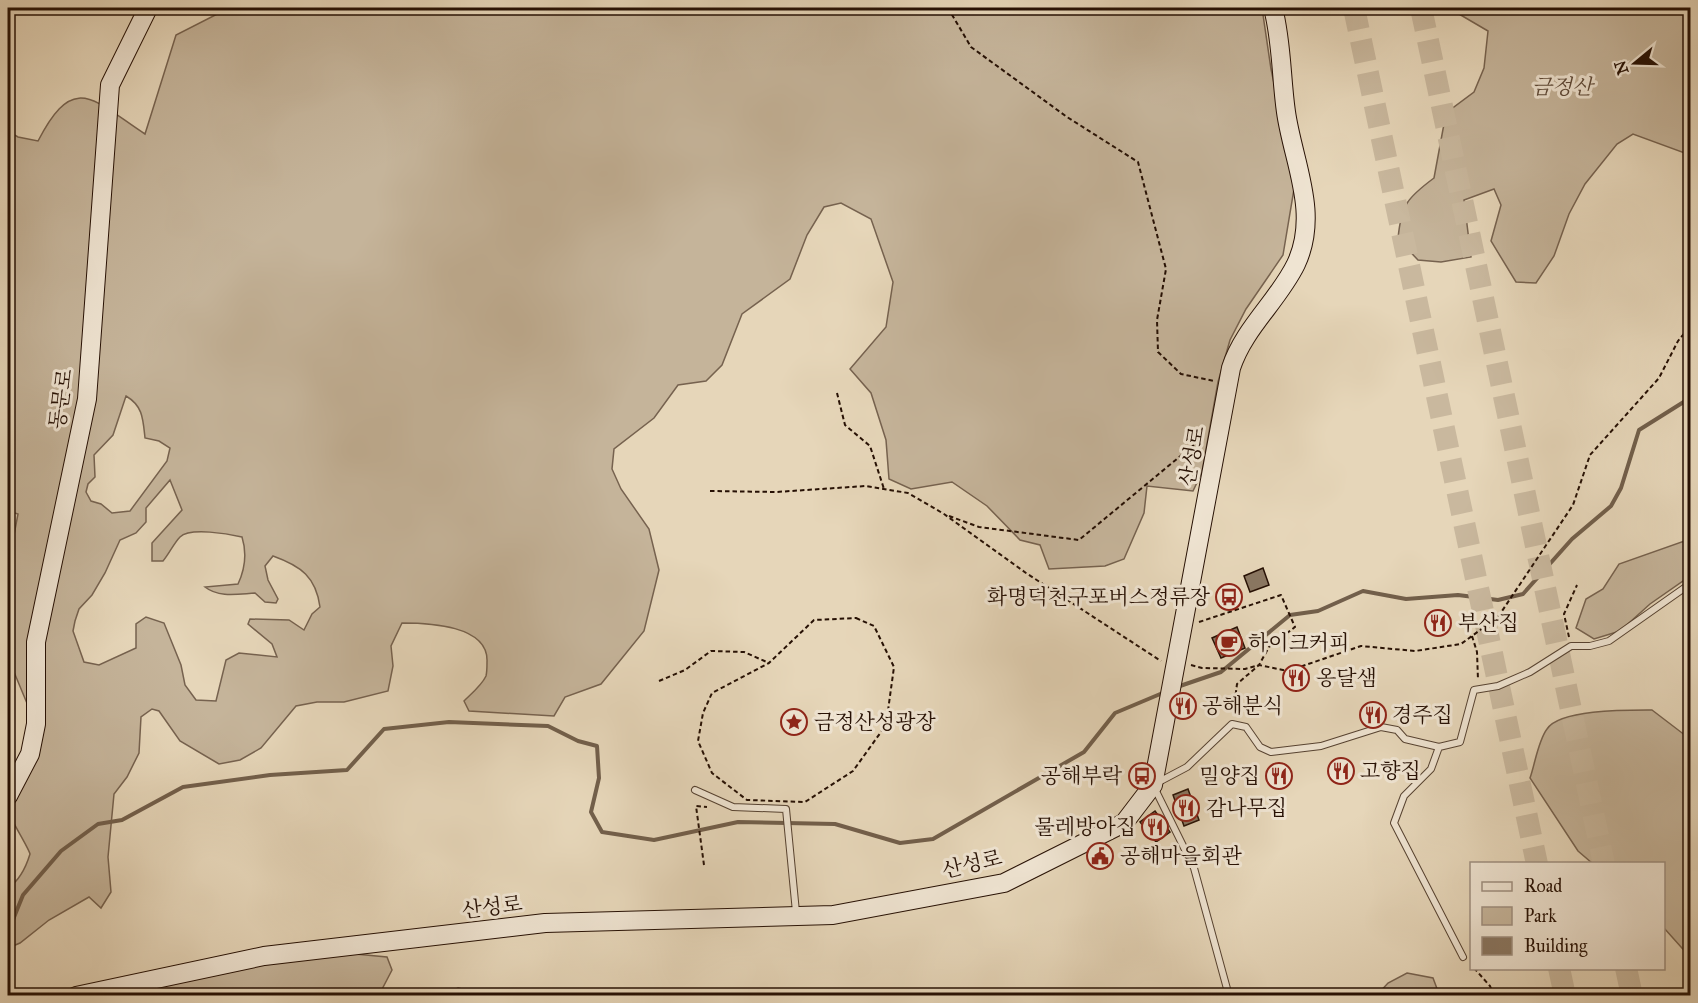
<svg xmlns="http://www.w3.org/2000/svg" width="1698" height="1003" font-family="'IM FELL Great Primer','Noto Serif KR',serif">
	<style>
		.green { fill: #c5b49a; stroke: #76624f; stroke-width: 1.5; fill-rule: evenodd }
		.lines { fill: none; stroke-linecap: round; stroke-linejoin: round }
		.stream { stroke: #725f4b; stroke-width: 4 }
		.building { fill: #8a7762; stroke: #261004; stroke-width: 1.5 }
		.highway-tunnel { stroke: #c9b89e; stroke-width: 22; stroke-dasharray: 22 11; stroke-linecap: butt }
		.lane-casing { stroke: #564231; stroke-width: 8 }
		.secondary-casing { stroke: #261004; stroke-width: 20 }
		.path { stroke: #261004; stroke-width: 2; stroke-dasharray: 4.5 3; stroke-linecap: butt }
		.lane { stroke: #efe4d2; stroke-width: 6 }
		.secondary { stroke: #efe4d2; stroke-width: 18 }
		.labels { text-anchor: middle; stroke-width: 6; stroke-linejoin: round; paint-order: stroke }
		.park-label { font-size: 21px; font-style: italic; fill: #5e4938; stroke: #efe4d2 }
		.street-label { font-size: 21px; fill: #261004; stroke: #efe4d2 }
		.poi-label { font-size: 21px; fill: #261004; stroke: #efe4d2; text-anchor: start }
	</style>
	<rect width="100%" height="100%" fill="#e6d6b9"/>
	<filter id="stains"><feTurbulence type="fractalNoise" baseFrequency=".00333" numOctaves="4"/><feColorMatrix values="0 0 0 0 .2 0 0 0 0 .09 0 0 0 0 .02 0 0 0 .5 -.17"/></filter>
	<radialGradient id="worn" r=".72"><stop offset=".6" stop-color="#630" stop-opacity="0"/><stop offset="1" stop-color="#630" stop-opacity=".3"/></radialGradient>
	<path class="green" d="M229 8H1262L1271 69 1295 183 1283 255 1246 309 1230 340 1218 382 1202 472 1193 491 1147 486 1144 513 1124 559 1105 566 1049 569 1040 545 1020 540 987 506 952 482 911 489 889 479 886 440 871 393 850 369 886 327 893 282 871 219 841 203 824 207 807 235 790 279 742 314 722 365 706 381 678 385 654 418 614 449 612 469 621 489 649 529 659 570 644 631 601 684 565 697 554 716 469 711 464 701C471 694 482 685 486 676 487 672 487 666 487 662 489 625 428 623 402 623L391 646 393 666 388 691 344 702H317L296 706 261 748 240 760 219 764 180 741 159 711 152 709 141 717 139 753 127 777 114 794 108 857 111 892 101 908 89 897 49 920 20 943 8 948V888C19 881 26 867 30 854 28 847 14 825 13 821 9 802 33 755 41 737L14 672 8 664V566L18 514 8 511V131L18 137 38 141C74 71 93 100 145 134L176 35ZM126 396C143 406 143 419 145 438L159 441 170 448 167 461 130 511 112 513 101 504 91 501 86 492 88 484 95 477 94 455 113 435ZM170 480 182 510 152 543V561H163C169 554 174 543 180 537 190 527 229 534 242 537 247 553 245 569 238 584L205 587C219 598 238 594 255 593L265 602 276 603 278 599 268 580 265 566 273 556C301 566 316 577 320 607L312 614 304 630 289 620 250 619 248 624 272 644 277 657 239 653 226 660 216 701 196 700 185 685 181 665 164 623 146 617 136 624V648L99 665 84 662 73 631 75 621 79 609 92 595 105 573 120 540 136 533 146 522V508Z
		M1438 8H1690V155L1633 134 1617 144 1585 184 1569 214 1554 256 1536 283 1516 282 1491 241 1501 205 1494 189 1464 200 1471 257 1441 262 1418 260 1398 239C1401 205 1407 198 1434 178L1446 113 1474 92 1484 68 1488 31 1459 14Z
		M1690 539V576L1650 604 1620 631 1594 639 1576 628 1586 599 1603 589 1619 564Z
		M1652 710 1690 739V957L1664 928V864L1592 863 1578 851 1530 778C1535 764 1538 741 1547 729 1560 709 1629 710 1652 710Z
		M355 954 387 957 392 970 379 995 124 996 189 977 264 962Z
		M1407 973 1433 978 1439 994 1442 995H1377L1388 983Z
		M458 988 487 995H442Z"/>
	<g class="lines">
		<path class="stream" d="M1177 687 1221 672 1290 615 1318 611 1363 591 1406 599 1458 595 1498 600 1523 594 1572 539 1611 506 1621 488 1639 430 1690 398
			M8 932 23 895 61 851 98 824 122 820 183 787 270 775 347 770 384 729 449 722 548 726 578 741 597 746 599 778 591 812 602 832 654 840 738 822 835 824 900 843 933 839 1084 752 1115 713 1165 692"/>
	</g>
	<path class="building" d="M1263 568 1269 585 1250 592 1244 576Z
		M1237 627 1245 648 1221 658 1212 638Z
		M1188 789 1199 820 1184 826 1173 795Z
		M1155 811 1170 832 1156 842 1140 822Z"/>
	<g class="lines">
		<path class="highway-tunnel" d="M1354 8 1537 864
			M1421 8 1604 864
			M1559 968 1565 996
			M1626 968 1632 996"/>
		<defs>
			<path id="lane" d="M1439 747 1460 742 1474 690 1498 686 1530 672 1571 646H1590L1609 641 1690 584
				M695 790 733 807 786 809 796 912
				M1229 996 1194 868 1153 785 1187 767 1232 724 1246 727 1260 747 1271 752 1321 746 1381 727 1397 730 1405 739 1439 747 1431 769 1404 796 1394 823 1463 957"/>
			<path id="secondary" d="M8 796 30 754 36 724V642L87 399 110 85 148 8
				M76 996 264 956 545 923 833 915 1004 883 1124 823 1153 785 1231 368C1244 328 1278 301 1296 264 1320 213 1293 162 1286 112 1281 77 1282 42 1273 8"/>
		</defs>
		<use href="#lane" class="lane-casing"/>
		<use href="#secondary" class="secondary-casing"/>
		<path class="path" d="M948 8 971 47 1067 117 1138 162 1166 269 1157 320 1158 352 1181 374 1214 381
			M837 393 845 425 870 446 884 489
			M710 491 776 492 866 486 908 493 944 514 1026 573 1161 661
			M949 516 979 527 1079 540 1201 439
			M856 618 874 626 894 667 886 725 853 771 805 802 747 800 712 773 698 741 703 713 712 693 769 663 814 620Z
			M1199 622 1281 595 1295 627 1269 647 1259 665 1237 684 1233 715
			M1472 636 1477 652 1478 680
			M1569 637 1564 614 1577 585
			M1191 665 1202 668 1245 669 1259 665 1288 671 1361 646 1415 651 1461 644 1498 617 1573 505 1590 455 1659 378 1678 341 1690 326
			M659 681 685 670 711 651 744 652 769 663
			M704 865 696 806 707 807
			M1474 968 1490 986 1494 996"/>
		<use href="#lane" class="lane"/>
		<use href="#secondary" class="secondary"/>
	</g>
	<defs>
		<symbol id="bus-ring" viewBox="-11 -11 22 22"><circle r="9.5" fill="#efe4d2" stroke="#8f2418" stroke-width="1.5"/><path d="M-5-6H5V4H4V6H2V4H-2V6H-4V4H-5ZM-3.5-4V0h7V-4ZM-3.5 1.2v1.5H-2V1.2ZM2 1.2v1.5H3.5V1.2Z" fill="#8f2418"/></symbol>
		<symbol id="restaurant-ring" viewBox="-11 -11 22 22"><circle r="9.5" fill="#efe4d2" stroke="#8f2418" stroke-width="1.5"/><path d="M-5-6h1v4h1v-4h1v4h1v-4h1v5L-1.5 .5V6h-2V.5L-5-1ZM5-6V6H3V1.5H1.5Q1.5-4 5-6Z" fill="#8f2418"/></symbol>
		<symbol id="cafe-ring" viewBox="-11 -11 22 22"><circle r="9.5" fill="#efe4d2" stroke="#8f2418" stroke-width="1.5"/><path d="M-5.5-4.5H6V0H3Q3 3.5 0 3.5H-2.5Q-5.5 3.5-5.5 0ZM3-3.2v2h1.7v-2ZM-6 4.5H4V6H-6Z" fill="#8f2418"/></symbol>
		<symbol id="sight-ring" viewBox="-11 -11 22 22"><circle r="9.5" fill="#efe4d2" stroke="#8f2418" stroke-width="1.5"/><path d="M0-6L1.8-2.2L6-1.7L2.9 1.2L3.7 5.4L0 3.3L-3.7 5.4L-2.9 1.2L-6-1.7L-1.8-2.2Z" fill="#8f2418"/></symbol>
		<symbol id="civic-ring" viewBox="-11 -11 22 22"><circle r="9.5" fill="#efe4d2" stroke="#8f2418" stroke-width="1.5"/><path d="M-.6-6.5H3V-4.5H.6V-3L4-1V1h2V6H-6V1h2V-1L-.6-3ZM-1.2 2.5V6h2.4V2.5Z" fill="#8f2418"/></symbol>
	</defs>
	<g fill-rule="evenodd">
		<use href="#bus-ring" x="1214" y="582" width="30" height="30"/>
		<use href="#restaurant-ring" x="1423" y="608" width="30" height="30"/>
		<use href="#cafe-ring" x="1214" y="628" width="30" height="30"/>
		<use href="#restaurant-ring" x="1281" y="663" width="30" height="30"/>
		<use href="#restaurant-ring" x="1168" y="691" width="30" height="30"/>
		<use href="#restaurant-ring" x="1358" y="700" width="30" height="30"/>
		<use href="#sight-ring" x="779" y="707" width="30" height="30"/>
		<use href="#restaurant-ring" x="1326" y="756" width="30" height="30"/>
		<use href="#bus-ring" x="1127" y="761" width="30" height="30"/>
		<use href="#restaurant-ring" x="1264" y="761" width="30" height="30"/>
		<use href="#restaurant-ring" x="1171" y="793" width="30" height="30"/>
		<use href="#restaurant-ring" x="1140" y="812" width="30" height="30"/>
		<use href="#civic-ring" x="1085" y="841" width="30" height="30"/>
	</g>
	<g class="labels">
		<g class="park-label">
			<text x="1562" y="94">금정산</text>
		</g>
		<g class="street-label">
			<text transform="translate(61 399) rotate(-82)" y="7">동문로</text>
			<text transform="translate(1192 456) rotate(-80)" y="7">산성로</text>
			<text transform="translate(972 864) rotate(-13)" y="7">산성로</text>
			<text transform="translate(492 907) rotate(-7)" y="7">산성로</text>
		</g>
		<g class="poi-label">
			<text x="1210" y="604" text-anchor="end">화명덕천구포버스정류장</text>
			<text x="1458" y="630">부산집</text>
			<text x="1248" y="650">하이크커피</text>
			<text x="1316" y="685">옹달샘</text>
			<text x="1202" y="713">공해분식</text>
			<text x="1392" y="722">경주집</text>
			<text x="814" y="729">금정산성광장</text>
			<text x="1360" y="778">고향집</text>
			<text x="1122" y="783" text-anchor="end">공해부락</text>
			<text x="1260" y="783" text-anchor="end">밀양집</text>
			<text x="1206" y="815">감나무집</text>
			<text x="1136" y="834" text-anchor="end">물레방아집</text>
			<text x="1120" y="863">공해마을회관</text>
		</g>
	</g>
	<rect width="1698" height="1003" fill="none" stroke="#e6d6b9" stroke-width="30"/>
	<rect x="9" y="9" width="1680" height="985" fill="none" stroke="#261004" stroke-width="3"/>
	<rect x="15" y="15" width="1668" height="973" fill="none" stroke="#261004" stroke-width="1.5"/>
	<rect x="1470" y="862" width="195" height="108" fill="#efe4d2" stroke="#9f8f80" stroke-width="1.5"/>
	<rect x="1482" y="882" width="30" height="9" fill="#efe4d2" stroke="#9f8f80" stroke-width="1.5"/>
	<text x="1524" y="892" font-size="18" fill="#261004">Road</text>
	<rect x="1482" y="907" width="30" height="18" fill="#c5b49a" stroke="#9f8f80" stroke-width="1.5"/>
	<text x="1524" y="922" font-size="18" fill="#261004">Park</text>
	<rect x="1482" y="937" width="30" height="18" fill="#8a7762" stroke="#9f8f80" stroke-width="1.5"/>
	<text x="1524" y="952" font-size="18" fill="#261004">Building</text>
	<g transform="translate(1635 63) rotate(251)" stroke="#efe4d2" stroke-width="4.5" paint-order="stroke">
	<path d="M0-4.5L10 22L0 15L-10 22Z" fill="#261004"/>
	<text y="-9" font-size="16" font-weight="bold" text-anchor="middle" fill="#261004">N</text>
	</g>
	<rect width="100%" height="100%" filter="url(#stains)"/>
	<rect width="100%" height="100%" fill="url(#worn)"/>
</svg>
